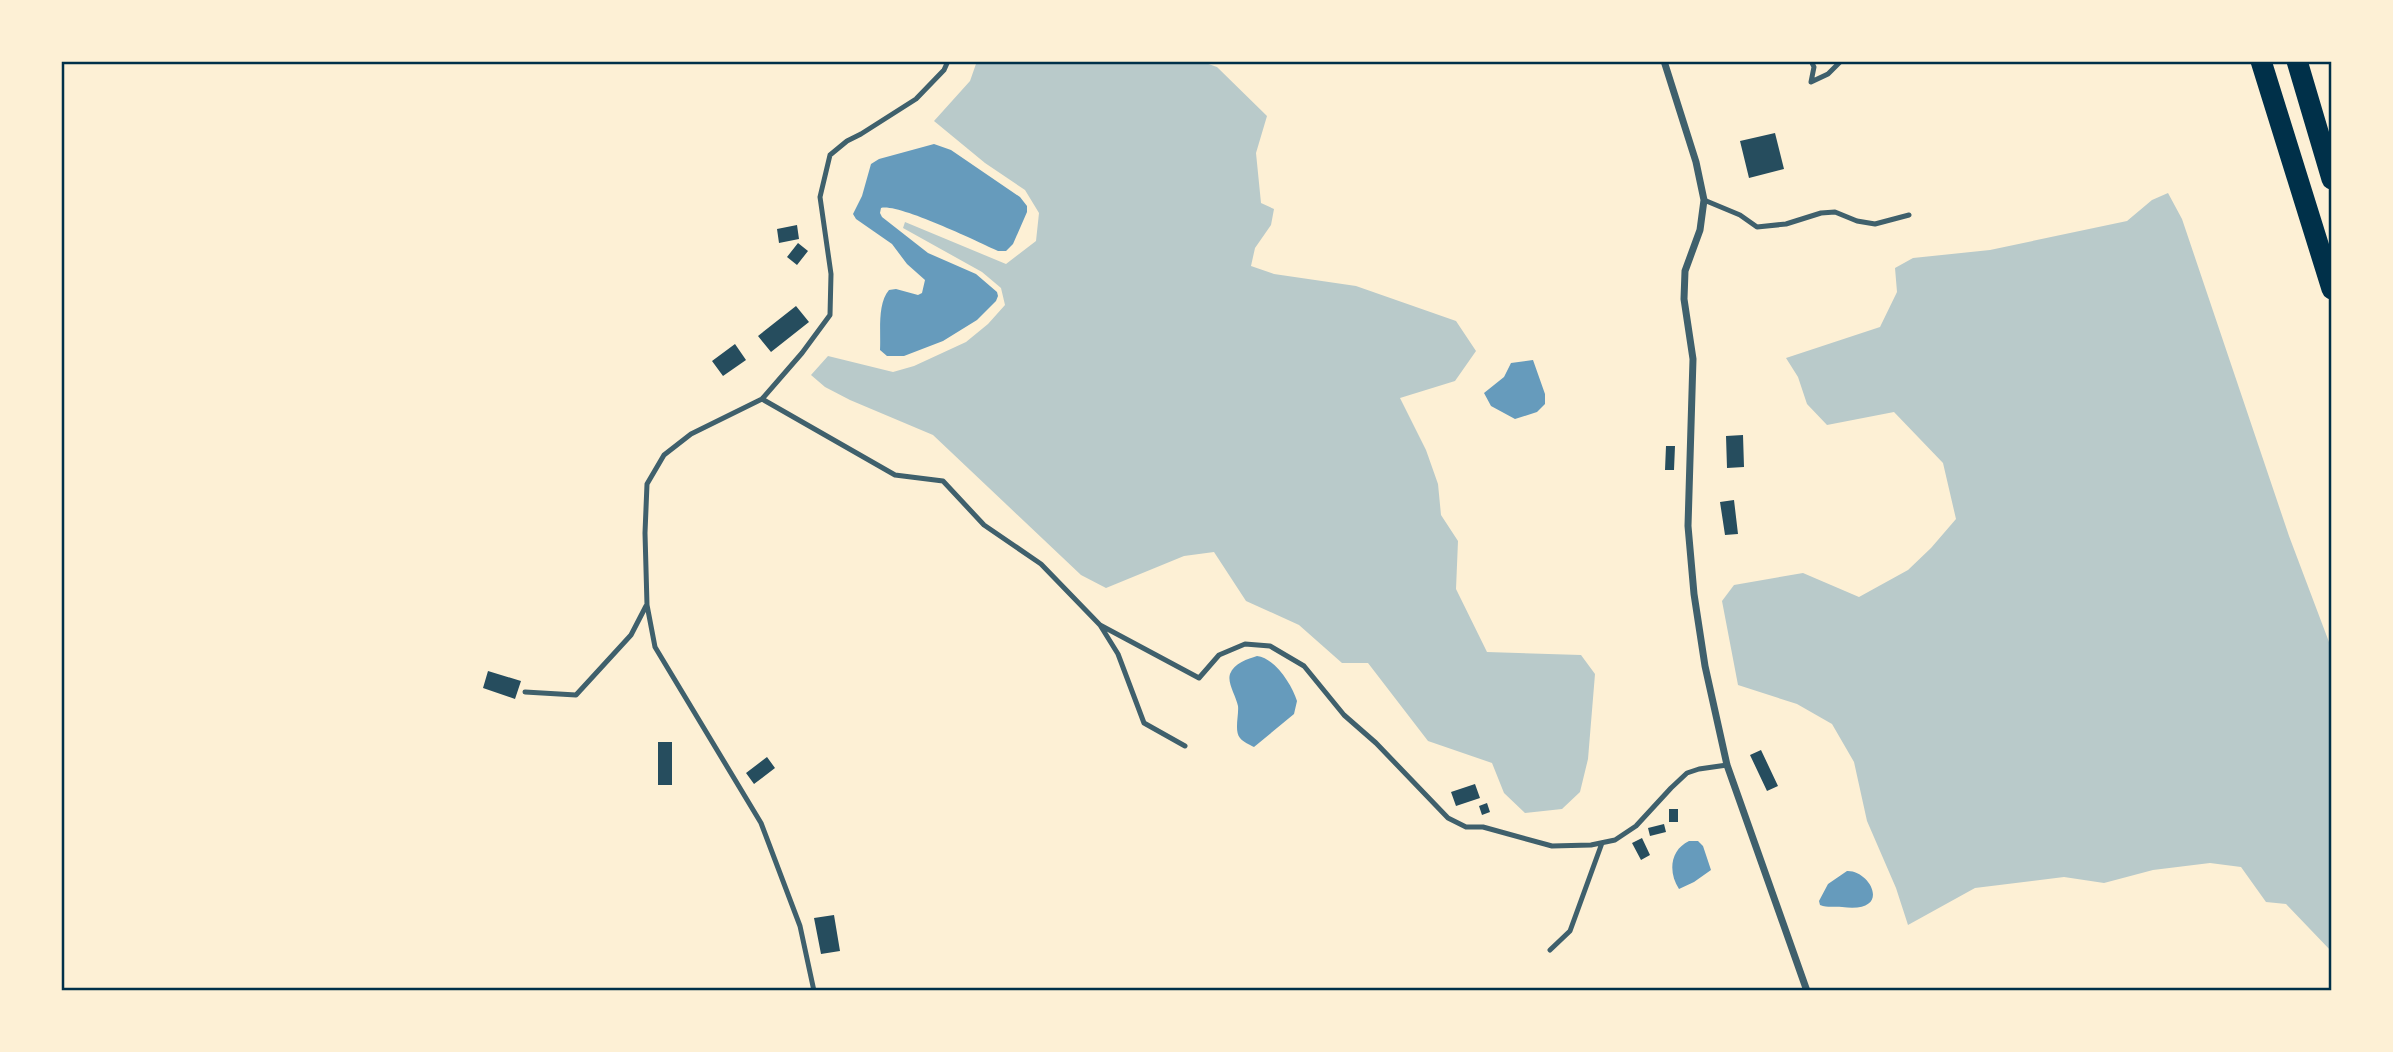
<svg xmlns="http://www.w3.org/2000/svg" width="2393" height="1052" font-family="'Open Sans',sans-serif">
	<style>
		.green { fill: #b9caca }
		.water { fill: #669bbc }
		.building { fill: #264d5e }
		.lines { fill: none; stroke-linecap: round; stroke-linejoin: round }
		.service { stroke: #3f606c; stroke-width: 5 }
		.minor { stroke: #3f606c; stroke-width: 7 }
		.motorway { stroke: #003049; stroke-width: 21 }
		.neatline { fill: none; stroke: #003049; stroke-width: 2.5 }
	</style>
	<rect width="100%" height="100%" fill="#fdf0d5"/>
	<path class="green" d="M977 61H1200L1217 67 1267 116 1256 153 1261 203 1274 209 1271 225 1255 248 1251 266 1274 274 1356 286 1456 321 1476 351 1455 381 1400 398 1426 450 1438 484 1441 515 1458 541 1456 589 1487 652 1581 655 1595 674 1588 759 1580 792 1562 809 1525 813 1504 793 1492 763 1428 741 1368 663H1342L1299 625 1246 601 1214 552 1184 556 1106 588 1081 575 933 435 850 400 825 387 811 375 828 356 893 372 914 366 966 342 988 324 1005 305 1001 288 982 272 903 228 905 222 1006 264 1036 241 1039 213 1025 190 985 163 934 121 970 81Z
		M2168 193 2182 219 2289 536 2332 650V952L2286 904 2266 902 2241 867 2210 863 2153 870 2104 883 2064 877 1975 888 1908 925 1896 888 1867 821 1854 762 1832 724 1797 704 1738 685 1722 601 1734 585 1803 573 1859 597 1908 570 1931 548 1956 519 1943 463 1894 412 1827 425 1807 404 1798 377 1786 358 1880 327 1897 292 1895 268 1913 258 1990 250 2127 221 2152 200Z"/>
	<path class="water" d="M934 144 951 150 1020 197 1027 206V212L1013 244 1006 251H998C978 242 898 203 881 208L880 213 882 217 928 253 976 274 997 292 998 296 996 301 977 320 943 341 904 356H887L880 350C881 332 877 304 889 290L896 289 918 295 922 293 925 280 907 264 892 244 856 219 853 214 862 196 871 164 879 159Z
		M1533 360 1545 394V404L1537 412 1515 419 1491 406 1484 393 1504 377 1511 363Z
		M1257 656C1275 658 1292 685 1297 701L1294 714 1254 747C1250 745 1243 742 1240 738 1234 731 1239 715 1238 706 1236 696 1227 683 1230 674 1234 663 1248 659 1257 656Z
		M1689 841H1698L1703 846 1711 870 1694 882 1679 889C1668 872 1670 850 1689 841Z
		M1847 871C1871 870 1893 914 1842 907 1834 906 1828 908 1820 905L1819 901 1828 884Z"/>
	<path class="building" d="M1775 133 1784 169 1749 178 1740 141Z
		M797 225 799 239 779 243 777 229Z
		M798 243 808 251 797 265 787 257Z
		M796 306 809 322 771 352 758 336Z
		M735 344 746 360 723 376 712 361Z
		M1743 435 1744 467 1727 468 1726 436Z
		M1666 446H1675L1674 470H1665Z
		M1734 500 1738 534 1725 535 1720 502Z
		M488 671 521 681 515 699 483 688Z
		M658 742H672V785H658Z
		M1761 750 1778 786 1767 791 1750 755Z
		M767 757 775 768 754 784 746 773Z
		M1475 784 1480 798 1456 806 1451 792Z
		M1487 803 1490 812 1482 815 1479 806Z
		M1669 809H1678V822H1669Z
		M1664 824 1666 832 1650 836 1648 828Z
		M1642 838 1650 855 1641 860 1632 843Z
		M834 915 840 951 821 954 814 918Z"/>
	<g class="lines">
		<path class="service" d="M1811 61 1814 67 1811 82 1828 74 1840 62
			M1704 200 1740 215 1757 227 1786 224 1821 213 1835 212 1857 221 1875 224 1909 215
			M762 399 895 475 943 481 984 525 1041 564 1100 625 1118 654 1144 723 1185 746
			M1100 625 1199 678 1219 655 1245 644 1270 646 1304 666 1344 715 1376 743 1448 818 1466 827H1483L1552 846 1591 845 1615 840 1636 826 1671 788 1687 773 1699 769 1727 765
			M525 692 576 695 631 635 646 606
			M1550 950 1570 931 1602 843
			M814 991 800 926 761 823 655 647 647 605 645 533 647 484 664 455 691 434 762 399 802 353 830 315 831 274 820 197 830 155 847 141 861 134 916 99 944 70 948 61"/>
		<path class="minor" d="M1664 61 1696 162 1704 200 1700 230 1685 271 1684 299 1693 359 1688 526 1694 594 1705 666 1727 765 1807 991"/>
		<path class="motorway" d="M2261 61 2332 289
			M2297 61 2332 179"/>
	</g>
	<rect width="2393" height="1052" fill="none" stroke="#fdf0d5" stroke-width="126"/>
	<rect x="63" y="63" width="2267" height="926" class="neatline"/>
</svg>
